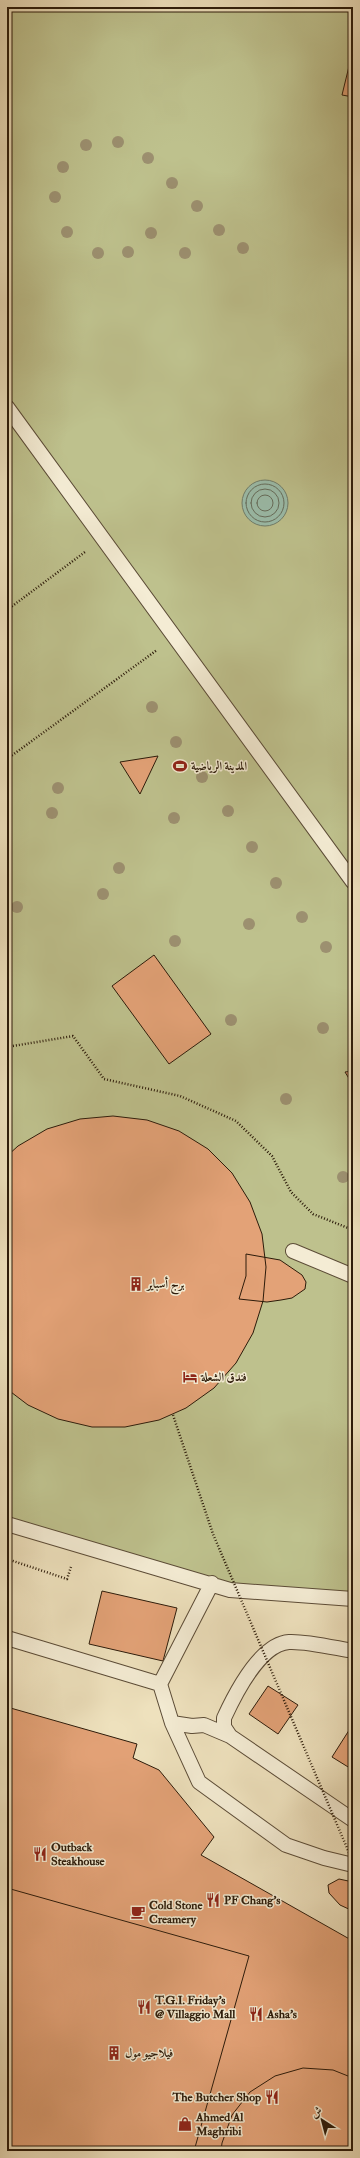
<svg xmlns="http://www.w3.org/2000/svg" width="360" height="2158" font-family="'IM FELL Double Pica',Amiri,serif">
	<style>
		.green { fill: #bec18d; stroke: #756e4c }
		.water { fill: #9bbeac; stroke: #6f7d6b }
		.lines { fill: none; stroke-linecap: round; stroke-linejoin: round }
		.shore { stroke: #646c5b; stroke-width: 1 }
		.building { fill: #e3a277; stroke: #2c1b0a }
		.service-casing { stroke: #5c4c37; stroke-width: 16 }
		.path { stroke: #2c1b0a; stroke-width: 2.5; stroke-dasharray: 1 2; stroke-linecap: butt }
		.service { stroke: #f4ecd4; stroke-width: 14 }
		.path-bridge { stroke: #2c1b0a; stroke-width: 2.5; stroke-dasharray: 1 2; stroke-linecap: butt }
		.tree { fill: #9c9070 }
		.labels { text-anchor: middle; stroke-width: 3; stroke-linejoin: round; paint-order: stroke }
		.poi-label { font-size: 12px; font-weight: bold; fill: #2c1b0a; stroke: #f4ecd4; text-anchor: start }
	</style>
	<rect width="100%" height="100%" fill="#eee1bd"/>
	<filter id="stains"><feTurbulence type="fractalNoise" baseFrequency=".005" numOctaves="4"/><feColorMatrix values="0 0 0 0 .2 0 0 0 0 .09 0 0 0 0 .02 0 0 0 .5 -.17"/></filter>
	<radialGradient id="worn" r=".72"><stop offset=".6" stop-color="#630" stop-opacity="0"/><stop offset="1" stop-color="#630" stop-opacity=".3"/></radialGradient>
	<path class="green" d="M7 7H353V1599L230 1590 7 1524Z"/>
	<path class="water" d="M242 503a23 23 0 1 1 46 0a23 23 0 1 1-46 0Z"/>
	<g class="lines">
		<path class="shore" d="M246 503a19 19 0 1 1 38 0a19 19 0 1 1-38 0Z
			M251 503a14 14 0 1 1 28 0a14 14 0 1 1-28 0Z
			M257 503a8 8 0 1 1 16 0a8 8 0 1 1-16 0Z"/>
	</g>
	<path class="building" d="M351 58H353V97L342 95Z
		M158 756 140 794 120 762Z
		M154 955 211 1034 169 1064 112 986Z
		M353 1071V1085L345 1072Z
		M113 1116 147 1120 179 1131 208 1149 232 1173 250 1202 262 1234 266 1267 263 1301 253 1333 236 1363 214 1388 186 1408 159 1420 125 1427H92L58 1419 28 1405 7 1389V1156L18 1146 47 1129 80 1119Z
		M246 1254 280 1260 302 1275 306 1282 305 1289 292 1298 281 1300 267 1302 239 1299 246 1276Z
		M102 1591 177 1608 163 1661 89 1644Z
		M268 1686 298 1705 278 1734 249 1714Z
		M7 1707 137 1744 133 1758 159 1770 214 1837 201 1855 353 1941V2151H7Z
		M353 1724V1770L332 1757Z
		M339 1879 353 1882V1911L340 1905 329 1893 328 1885Z
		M7 1888 249 1956 194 2151H7Z
		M303 2068 333 2070 353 2078V2151H221L222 2143 232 2115 250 2092 275 2076Z"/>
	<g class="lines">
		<defs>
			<path id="service" d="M7 407 353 882
				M293 1251 353 1276
				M7 1524 230 1590 353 1599
				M212 1583 160 1684 172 1723 199 1782 286 1845 324 1858 353 1865
				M7 1638 160 1684
				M353 1651C335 1648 306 1641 289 1642 260 1644 235 1694 224 1718V1727L230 1736 353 1820
				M172 1723 192 1726 204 1725 230 1736"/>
		</defs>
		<use href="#service" class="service-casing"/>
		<path class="path" d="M7 610 85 552
			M7 759 157 650
			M7 1047 73 1036 104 1079 180 1096 236 1121 272 1156 291 1192 313 1214 353 1230
			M7 1559 67 1579 71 1567
			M353 1909V1918"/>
		<use href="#service" class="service"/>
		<path class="path-bridge" d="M173 1415 213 1534 353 1862"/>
	</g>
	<g class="tree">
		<circle cx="118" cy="142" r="6"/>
		<circle cx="86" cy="145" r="6"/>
		<circle cx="148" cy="158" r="6"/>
		<circle cx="63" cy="167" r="6"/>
		<circle cx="172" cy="183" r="6"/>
		<circle cx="55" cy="197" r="6"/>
		<circle cx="197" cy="206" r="6"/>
		<circle cx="219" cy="230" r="6"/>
		<circle cx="67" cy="232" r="6"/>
		<circle cx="151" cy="233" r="6"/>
		<circle cx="243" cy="248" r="6"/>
		<circle cx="128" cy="252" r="6"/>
		<circle cx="98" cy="253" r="6"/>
		<circle cx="185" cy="253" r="6"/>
		<circle cx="152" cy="707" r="6"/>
		<circle cx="176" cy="742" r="6"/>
		<circle cx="202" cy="777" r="6"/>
		<circle cx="58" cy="788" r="6"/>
		<circle cx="228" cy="811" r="6"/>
		<circle cx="52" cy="813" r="6"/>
		<circle cx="174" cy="818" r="6"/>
		<circle cx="252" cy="847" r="6"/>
		<circle cx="119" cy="868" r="6"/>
		<circle cx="276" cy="883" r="6"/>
		<circle cx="103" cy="894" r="6"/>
		<circle cx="17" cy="907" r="6"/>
		<circle cx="302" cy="917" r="6"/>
		<circle cx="249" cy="924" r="6"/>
		<circle cx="175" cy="941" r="6"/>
		<circle cx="326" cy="947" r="6"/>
		<circle cx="231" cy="1020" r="6"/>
		<circle cx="323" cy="1028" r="6"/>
		<circle cx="286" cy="1099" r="6"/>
		<circle cx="343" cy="1177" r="6"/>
	</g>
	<defs>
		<symbol id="stadium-bare" viewBox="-9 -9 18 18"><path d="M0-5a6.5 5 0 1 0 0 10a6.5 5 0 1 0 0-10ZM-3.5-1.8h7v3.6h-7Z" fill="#8f2418" stroke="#f4ecd4" stroke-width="2.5" paint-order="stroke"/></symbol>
		<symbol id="building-bare" viewBox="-9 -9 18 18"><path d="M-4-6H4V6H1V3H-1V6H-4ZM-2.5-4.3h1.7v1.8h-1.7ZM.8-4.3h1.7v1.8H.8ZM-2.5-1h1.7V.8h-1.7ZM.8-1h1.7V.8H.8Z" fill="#8f2418" stroke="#f4ecd4" stroke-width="2.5" paint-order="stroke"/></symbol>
		<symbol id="hotel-bare" viewBox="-9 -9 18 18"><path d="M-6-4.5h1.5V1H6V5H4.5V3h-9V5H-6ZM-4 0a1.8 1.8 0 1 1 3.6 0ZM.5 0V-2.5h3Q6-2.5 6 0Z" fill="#8f2418" stroke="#f4ecd4" stroke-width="2.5" paint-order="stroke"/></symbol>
		<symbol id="restaurant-bare" viewBox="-9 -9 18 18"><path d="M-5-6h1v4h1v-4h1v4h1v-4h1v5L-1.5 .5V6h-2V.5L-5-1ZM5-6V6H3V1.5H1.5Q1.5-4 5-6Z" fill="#8f2418" stroke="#f4ecd4" stroke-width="2.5" paint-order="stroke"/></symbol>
		<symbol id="cafe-bare" viewBox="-9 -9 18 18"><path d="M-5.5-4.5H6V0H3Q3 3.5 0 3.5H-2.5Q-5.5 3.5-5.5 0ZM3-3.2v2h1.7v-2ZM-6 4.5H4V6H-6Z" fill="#8f2418" stroke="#f4ecd4" stroke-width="2.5" paint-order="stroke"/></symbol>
		<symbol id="shop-bare" viewBox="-9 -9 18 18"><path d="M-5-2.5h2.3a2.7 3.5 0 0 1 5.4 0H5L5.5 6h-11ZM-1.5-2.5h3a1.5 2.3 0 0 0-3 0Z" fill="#8f2418" stroke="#f4ecd4" stroke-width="2.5" paint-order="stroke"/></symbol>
	</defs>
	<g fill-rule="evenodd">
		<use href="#stadium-bare" x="170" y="756" width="20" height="20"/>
		<use href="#building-bare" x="126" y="1274" width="20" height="20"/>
		<use href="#hotel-bare" x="180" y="1367" width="20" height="20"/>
		<use href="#restaurant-bare" x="30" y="1844" width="20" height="20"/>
		<use href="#restaurant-bare" x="203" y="1890" width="20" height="20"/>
		<use href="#cafe-bare" x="128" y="1902" width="20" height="20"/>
		<use href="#restaurant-bare" x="134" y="1997" width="20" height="20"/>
		<use href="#restaurant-bare" x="246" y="2004" width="20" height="20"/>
		<use href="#building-bare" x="104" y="2043" width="20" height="20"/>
		<use href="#restaurant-bare" x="262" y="2087" width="20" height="20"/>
		<use href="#shop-bare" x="175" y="2114" width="20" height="20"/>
	</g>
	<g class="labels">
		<g class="poi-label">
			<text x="191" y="770">المدينة الرياضية</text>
			<text x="147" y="1288">برج أسباير</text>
			<text x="201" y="1381">فندق الشعلة</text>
			<text x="51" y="1851">Outback<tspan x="51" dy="14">Steakhouse</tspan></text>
			<text x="224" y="1904">PF Chang's</text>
			<text x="149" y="1909">Cold Stone<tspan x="149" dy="14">Creamery</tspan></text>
			<text x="155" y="2004">T.G.I. Friday's<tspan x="155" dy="14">@ Villaggio Mall</tspan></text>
			<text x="267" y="2018">Asha's</text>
			<text x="125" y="2057">فيلاجيو مول</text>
			<text x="261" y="2101" text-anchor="end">The Butcher Shop</text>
			<text x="196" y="2121">Ahmed Al<tspan x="196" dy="14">Maghribi</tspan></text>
		</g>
	</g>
	<rect width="360" height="2158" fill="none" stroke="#eee1bd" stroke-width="24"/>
	<rect x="8" y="8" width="344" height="2142" fill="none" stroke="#2c1b0a" stroke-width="2"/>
	<rect x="12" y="12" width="336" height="2134" fill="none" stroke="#2c1b0a"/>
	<g transform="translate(322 2120) rotate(324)" stroke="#f4ecd4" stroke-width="3" paint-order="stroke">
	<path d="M0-3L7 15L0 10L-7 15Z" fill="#2c1b0a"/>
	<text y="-6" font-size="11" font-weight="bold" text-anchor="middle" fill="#2c1b0a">ش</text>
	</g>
	<rect width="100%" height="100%" filter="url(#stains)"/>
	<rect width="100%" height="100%" fill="url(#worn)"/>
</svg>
